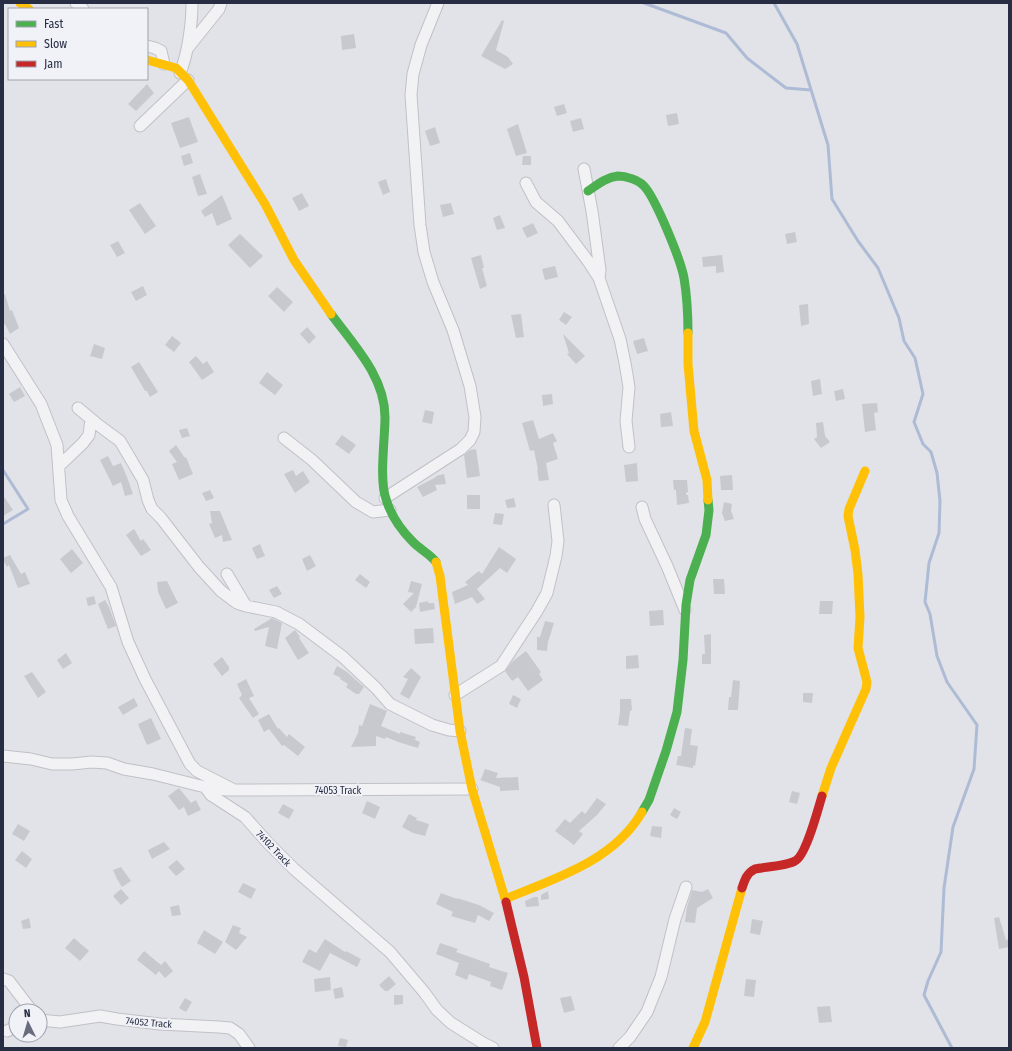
<svg xmlns="http://www.w3.org/2000/svg" width="1012" height="1051" font-family="'Fira Sans Condensed',sans-serif">
	<style>
		.lines { fill: none; stroke-linecap: round; stroke-linejoin: round }
		.stream { stroke: #aebbd5; stroke-width: 3 }
		.building { fill: #c8c9cf }
		.street-casing { stroke: #c0c1c6; stroke-width: 13 }
		.street { stroke: #f2f2f4; stroke-width: 11 }
		.fast { stroke: #4caf50; stroke-width: 9 }
		.slow { stroke: #ffc107; stroke-width: 9 }
		.jam { stroke: #c62828; stroke-width: 9 }
		.labels { text-anchor: middle; stroke-width: 4; stroke-linejoin: round; paint-order: stroke }
		.street-label { font-size: 10px; fill: #272d43; stroke: #f0f2f7 }
	</style>
	<rect width="100%" height="100%" fill="#e2e3e8"/>
	<g class="lines">
		<path class="stream" d="M644 3 726 33 747 58 786 88 811 90
			M774 3 797 44 824 132 828 145 832 199 858 241 878 268 899 318 904 341 915 358 923 394 914 422 923 444 931 452 937 473 940 501 939 533 929 563 925 602 930 614 937 656 947 682 977 725 974 769 953 827 944 888 941 952 928 981 924 995 952 1048
			M3 470 28 509 3 524"/>
	</g>
	<path class="building" d="M502 20 504 21 496 50 508 57 513 64 505 69 481 56Z
		M354 34 356 48 342 50 341 36Z
		M147 84 154 93 136 111 128 104Z
		M564 104 567 113 557 116 554 107Z
		M677 113 679 124 668 126 666 115Z
		M189 117 198 142 180 148 171 123Z
		M581 118 584 129 573 132 570 121Z
		M518 124 527 153 516 156 507 129Z
		M435 127 440 143 430 146 425 131Z
		M190 153 193 163 184 166 181 156Z
		M523 156H531V165H522Z
		M200 174 207 194 198 196 192 177Z
		M386 179 390 192 383 195 378 182Z
		M302 193 309 206 299 211 292 198Z
		M222 195 232 219 217 226 212 213 205 217 201 211Z
		M140 203 156 226 145 234 129 210Z
		M451 203 454 214 443 217 440 205Z
		M500 215 505 228 497 230 493 218Z
		M533 223 538 233 527 238 522 228Z
		M795 232 797 242 787 244 785 234Z
		M240 234 263 256 250 268 228 245Z
		M118 241 125 253 117 257 110 245Z
		M481 255 484 268H482L487 286 480 289 471 258Z
		M722 255 724 272 716 273V266L703 267 702 257Z
		M555 266 558 277 545 280 542 269Z
		M143 286 147 295 136 301 131 292Z
		M277 287 293 302 284 312 268 296Z
		M3 294H5L10 311 12 310 19 328 10 334 5 324 3 325Z
		M808 304 809 324 801 326 799 305Z
		M564 312 572 317 566 325 559 320Z
		M521 314 524 337 516 338 511 315Z
		M307 327 316 337 309 344 300 334Z
		M563 334 585 356 576 364 567 354 569 353Z
		M172 336 181 343 174 352 165 345Z
		M644 338 648 351 637 354 633 341Z
		M94 344 105 348 102 359 90 356Z
		M196 356 203 364 207 361 214 372 202 380 189 362Z
		M139 362 158 392 150 397 147 391H145L131 367Z
		M267 372 283 385 275 395 259 383Z
		M820 379 822 394 813 396 811 381Z
		M20 387 25 396 14 402 9 394Z
		M843 389 845 399 836 401 834 391Z
		M552 394 553 404 543 406 542 395Z
		M877 403 878 412 874 413 876 430 865 432 862 404Z
		M425 410 434 412 432 424 422 422Z
		M671 412 673 426 661 427 660 414Z
		M533 420 539 439 553 433 557 441 553 443 558 459 546 463 549 480 539 481 537 470H538L534 450 530 451 522 423Z
		M823 422 825 436 830 442 821 448 814 439 817 437 816 423Z
		M187 428 190 436 182 438 179 430Z
		M342 435 356 445 349 454 335 444Z
		M176 445 185 458 186 457 193 474 179 480 172 464 177 462 169 451Z
		M476 449 480 476 467 478 464 455 470 450Z
		M108 456 113 466 121 463 127 477 133 494 125 496 121 482 113 486 100 460Z
		M637 463 638 481 626 482 624 465Z
		M293 470 296 476 303 471 310 482 295 493 284 474Z
		M444 474 446 484 435 485 437 490 423 497 417 487 436 477V476Z
		M732 475 733 490H721L720 476Z
		M673 480H687L688 492 686 493V495H688L689 503 677 505 676 490H674Z
		M210 490 214 498 206 501 202 493Z
		M3 495 13 510 3 516Z
		M467 495H480V509H467Z
		M514 498 516 507 507 508 505 500Z
		M724 502 732 504 731 511 734 519 725 521 722 513Z
		M210 511H220L232 540 223 542 222 535 215 538 209 524 212 523Z
		M495 513 504 514 502 525 493 524Z
		M134 529 141 541 143 539 151 550 141 556 126 535Z
		M260 544 265 556 257 559 252 548Z
		M499 547 516 559 507 573 500 568 477 589 485 599 477 604 472 597 455 604 452 592 468 585 465 582 479 571 482 574Z
		M72 549 83 563 71 573 60 559Z
		M10 555 21 574 25 572 30 584 18 588 9 565 7 567 3 560V558Z
		M310 555 316 566 307 571 302 559Z
		M360 574 370 582 366 588 355 580Z
		M713 579H724L725 594H714Z
		M167 581 178 603 166 609 158 592 157 582Z
		M411 581 422 584 416 607 411 612 403 604 414 593 408 592Z
		M277 586 282 594 274 598 269 590Z
		M94 596 96 604 88 606 86 598Z
		M105 600 109 607 116 626 108 629 98 604Z
		M428 601V603H434L435 609 420 612 419 603Z
		M820 601H833L832 614H819Z
		M663 610 664 625 650 626 649 611Z
		M272 618 282 623 277 649 265 646 269 627 255 631 254 629Z
		M545 621 554 623 548 642 547 651 537 650V637H540Z
		M433 628 434 643 415 644 414 629Z
		M295 630 300 637 299 638 309 653 298 660 285 638Z
		M711 634V664H702V654H705L704 635Z
		M526 651 541 672 539 674 543 680 528 691 518 677 512 681 505 671 513 661Z
		M66 653 72 663 63 669 57 660Z
		M638 655 639 668 626 669V656Z
		M222 657 229 667V670L222 676 213 664Z
		M337 666 347 672 364 687 359 694H356L346 687 348 684 340 679 341 678 333 674Z
		M411 668 421 677 409 699 400 694 408 679 403 677Z
		M32 672 46 692 38 698 24 676Z
		M246 679 254 696 249 698 259 714 253 718 239 698 242 695 237 684Z
		M733 680 740 681 738 710H728L729 697H731Z
		M803 693H813L812 703 803 702Z
		M513 695 521 699 517 708 509 704Z
		M134 698 138 706 123 715 118 707Z
		M620 699H631L632 710 630 711 628 726 618 725 620 712Z
		M370 704 387 711 381 726 400 734V732L416 737 415 740 420 742 418 748 398 742 386 737 385 739 376 736V746L351 747 358 733 359 725 362 726Z
		M269 714 278 729 279 728 287 737 289 734 305 747 298 756 284 745 282 746 269 729 264 732 258 720Z
		M151 718 161 739 147 745 138 724Z
		M685 728 692 729 690 745 698 746 695 766 693 765V768L676 765 678 756H681Z
		M485 769 498 773 496 778 518 777 519 790 500 791V787L480 780 481 779Z
		M179 788 191 803 196 800 201 810 188 816 184 807 179 810 168 796Z
		M792 791 800 793 797 804 789 802Z
		M597 798 606 804 597 815 579 831 583 834 574 845 555 831 565 819 570 823 582 811 585 814Z
		M367 801 380 807 375 819 362 813Z
		M283 804 294 810 289 819 278 813Z
		M674 808 681 812 677 819 670 815Z
		M409 814 417 818 416 820 429 824 425 836 413 833 402 827Z
		M18 824 30 831 24 841 12 834Z
		M652 826 662 827 661 838 650 836Z
		M164 842 170 849 152 859 148 850Z
		M22 851 32 859 26 868 15 860Z
		M177 860 185 869 176 876 168 867Z
		M121 867 131 881 122 887 117 879 113 870Z
		M243 883 256 889 251 899 238 892Z
		M121 889 129 898 121 905 113 896Z
		M708 889 713 898 697 908 695 923 685 922 687 907 692 890 702 892Z
		M548 891 549 899 541 900V895Z
		M441 893 457 899V898L479 905 494 913 489 921 478 915 475 923 451 916 453 912 436 904Z
		M534 897H538L539 906 526 907 525 901Z
		M179 905 181 915 172 916 170 907Z
		M999 917 1006 940 1009 939V947L999 949 994 918Z
		M29 918 31 928 23 929 21 921Z
		M752 919 763 921 760 935 750 933Z
		M233 925 241 928 239 933 247 937 236 950 225 942Z
		M204 930 223 942 215 954 197 943Z
		M74 938 89 951 80 961 65 948Z
		M325 939 345 952 346 951 361 959 357 967 330 953 320 971 302 962 309 949 316 953Z
		M440 943 458 949 456 952 490 964 489 967 508 973 502 990 490 986 491 982 469 974 467 980 455 975 459 963 436 954Z
		M144 951 161 965 165 961 173 971 165 978 159 971 156 975 137 960Z
		M389 976 396 984 388 991H385L379 985Z
		M330 977 331 990 315 992 314 979Z
		M746 979 756 980 754 997 744 996Z
		M342 987 344 997 335 999 333 989Z
		M394 995H403V1004L394 1005Z
		M571 996 575 1010 564 1013 560 998Z
		M185 998 192 1002 186 1012 179 1008Z
		M830 1006 832 1022 819 1023 817 1007Z
		M340 1038 348 1040 346 1047 338 1046Z"/>
	<g class="lines">
		<defs>
			<path id="street" d="M76 3 83 9
				M147 46 155 48 161 51 164 64
				M187 49 219 9 221 3
				M180 73C188 54 192 23 192 3
				M140 126 188 80
				M584 169 592 211 600 270 599 278
				M526 183 536 202 558 221 588 261 599 278 620 339 625 363 629 387 626 421 629 447
				M3 344 41 404 57 445 61 500 68 516 111 587 128 642 145 679 190 764 197 771 232 789
				M78 408 97 424 120 441 143 480 148 500 152 509 161 518 199 567 221 591 237 603 246 606
				M284 438 312 460 356 502 373 512 390 510
				M59 466 83 443 89 435 91 419
				M385 498 461 449 470 440 474 432 475 417 470 386 453 330 433 282 424 252 420 225 411 95 413 74 421 45 438 3
				M642 507 645 519 667 566 685 610
				M227 574 246 606 276 612 299 624 343 657 376 688 390 704 432 725 449 730 460 731
				M455 695 501 666 537 611 547 593 556 556 558 541 554 505
				M3 756 31 759 52 764H72L92 762 107 763 124 769 153 774 205 787 226 790 472 789
				M205 787 211 795 245 817 268 843 294 869 390 952 424 992 437 1010 451 1023 483 1043 493 1048
				M3 979 9 981 32 1011
				M40 1020 60 1022 100 1016 117 1019 160 1024 219 1027 230 1028 239 1034 249 1048
				M7 1031 16 1027
				M619 1048 630 1037 647 1012 661 977 675 919 686 887"/>
		</defs>
		<use href="#street" class="street-casing"/>
		<use href="#street" class="street"/>
		<path class="fast" d="M588 191C597 185 606 177 618 176 626 176 638 180 643 185 655 196 681 261 684 278 687 296 688 314 688 333
			M331 314C354 345 385 377 385 417 385 440 379 479 386 499 391 516 401 530 413 542 421 550 430 554 436 562
			M642 812 649 800 666 751 677 712 683 660 686 605 690 580 706 535 709 510 708 500"/>
		<path class="slow" d="M20 3 29 9
			M147 60 176 68 188 80 265 204 294 260 331 314
			M688 333V364L694 431 707 480 708 500
			M436 562 440 576 460 731 472 789 506 902
			M822 796 831 768 866 689 867 682 858 648 860 617 858 574 855 550 848 516 849 509 865 471
			M505 899C554 879 614 861 642 812
			M693 1048 705 1022 742 888"/>
		<path class="jam" d="M742 888C745 879 747 873 755 869 765 867 786 866 795 861 806 856 818 809 822 796
			M506 902 524 977 537 1048"/>
	</g>
	<g class="labels">
		<g class="street-label">
			<text x="338" y="794">74053 Track</text>
			<text transform="translate(274 848) rotate(46)" y="4">74102 Track</text>
			<text transform="translate(149 1022) rotate(5)" y="4">74052 Track</text>
		</g>
	</g>
	<rect width="1012" height="1051" fill="none" stroke="#272d43" stroke-width="8"/>
	<rect x="8" y="8" width="140" height="72" fill="#f0f2f7" stroke="#a0a3af"/>
	<rect x="16" y="21" width="20" height="6" fill="#4caf50" stroke="#a0a3af"/>
	<text x="44" y="28" font-size="12" fill="#272d43">Fast</text>
	<rect x="16" y="41" width="20" height="6" fill="#ffc107" stroke="#a0a3af"/>
	<text x="44" y="48" font-size="12" fill="#272d43">Slow</text>
	<rect x="16" y="61" width="20" height="6" fill="#c62828" stroke="#a0a3af"/>
	<text x="44" y="68" font-size="12" fill="#272d43">Jam</text>
	<g transform="translate(28 1023) rotate(355)"><circle r="19" fill="#f0f2f7" stroke="#a0a3af"/>
	<path d="M0-3L7 15L0 10L-7 15Z" fill="#686d7d"/>
	<text y="-6" font-size="11" font-weight="bold" text-anchor="middle" fill="#272d43">N</text>
	</g>
</svg>
